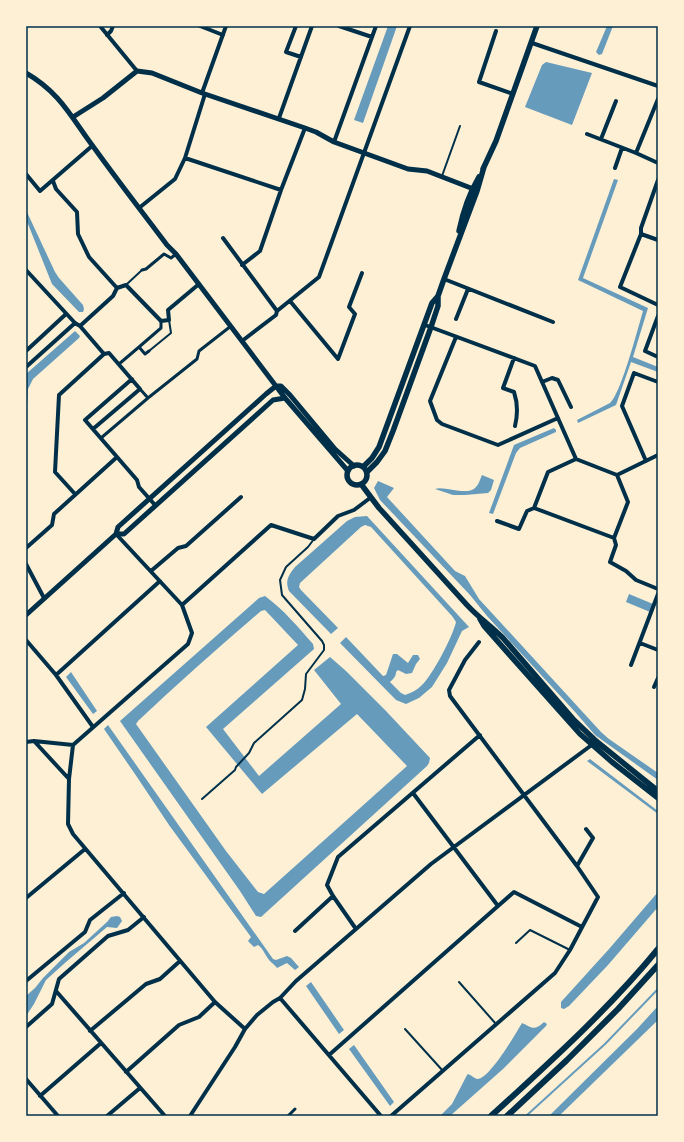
<svg xmlns="http://www.w3.org/2000/svg" width="684" height="1142" font-family="'Source Sans 3',sans-serif">
	<style>
		.water { fill: #669bbc; fill-rule: evenodd }
		.lines { fill: none; stroke-linecap: round; stroke-linejoin: round }
		.stream { stroke: #669bbc; stroke-width: 2 }
		.service { stroke: #003049; stroke-width: 2 }
		.pedestrian { stroke: #003049; stroke-width: 3 }
		.minor { stroke: #003049; stroke-width: 4 }
		.tertiary { stroke: #003049; stroke-width: 5 }
		.secondary { stroke: #003049; stroke-width: 5.5 }
		.primary { stroke: #003049; stroke-width: 6 }
		.neatline { fill: none; stroke: #003049; stroke-width: 1.5 }
	</style>
	<rect width="100%" height="100%" fill="#fdf0d5"/>
	<path class="water" d="M388 26H397L363 123 354 120Z
		M607 26H613L602 54 599 55 596 52Z
		M546 62 592 73 572 125 525 107 542 65Z
		M614 179 618 180 583 278 648 308 633 357 658 367V372L631 362 616 405 578 423 577 420 610 403C621 394 638 328 643 311L578 280Z
		M26 210 55 272 59 278 83 305 84 309 83 312H79L52 284 26 219Z
		M75 331 80 336 79 338 33 379 28 389 26 424V374Z
		M554 428 556 430V432L520 448 516 453 493 514 489 513 514 445Z
		M482 475 494 480 491 490 488 493 465 495H453L435 489C444 485 468 497 476 487 479 484 480 479 482 475Z
		M378 481 394 488 387 497 455 571 465 576 479 599 601 732 609 739 658 773V780L595 735 576 713 487 616 470 595 380 500 374 488Z
		M367 516 469 627 462 631 447 663 432 687 419 698 406 704 396 700 340 643 346 637 383 676 386 675 393 654H397L408 663 413 655H418L420 659 416 664 412 673 406 674 398 670 396 672C396 677 393 679 390 682L401 693 405 695C411 693 417 690 422 685 432 676 453 636 456 622L452 616 371 527 365 525 361 527 300 583 299 587 301 590 338 628 331 634 289 591C285 581 288 576 295 567L347 521 355 517Z
		M629 594 653 604 650 612 626 602Z
		M265 596C284 610 298 627 313 644L314 649 223 729 259 776 341 704 314 670 330 657 346 671 386 711 430 758 429 763 427 766 261 917 256 916 240 891 120 721 259 598ZM265 610 298 645 206 727 262 794 357 714 407 766 264 894 258 892 226 851 136 724 138 721C178 683 219 647 261 611Z
		M71 672 97 711 93 714 66 677Z
		M108 725 273 959 276 960 287 956 291 958 299 967 295 970 287 963 277 968C276 966 274 965 272 963 266 958 264 949 258 945L254 947 248 941 251 937 169 825 137 777 104 729Z
		M590 759 658 811V814L587 761Z
		M658 892V907L608 965 569 1006 564 1009 561 1008V1002L609 949Z
		M117 916 120 917 122 921 117 928 107 927 66 962 46 980 34 1004 26 1016V996L35 988 43 978 69 952 84 943 107 922 111 917Z
		M311 982 344 1030 339 1034 306 986Z
		M658 1006V1020L559 1116H549L637 1029Z
		M544 1022 547 1024 546 1026 503 1069 450 1116H440L452 1104 467 1075 468 1074C471 1075 474 1078 477 1079 489 1080 516 1033 522 1023 533 1028 534 1031 544 1022Z
		M354 1045 394 1102 390 1106 349 1049Z"/>
	<g class="lines">
		<path class="stream" d="M526 1116 605 1044 658 989"/>
		<path class="service" d="M442 176 460 126
			M127 284 142 270
			M149 351 171 333 169 320
			M202 799 235 770 236 767 249 753 254 743 302 700 305 689 306 674 324 650V645L322 641 282 595 280 580 286 567 308 547 314 539
			M516 943 530 930 570 950
			M459 982 496 1024
			M405 1029 443 1071"/>
		<path class="pedestrian" d="M142 270 146 269 164 254 171 258 176 254
			M139 347 161 328V321
			M119 364 139 347 145 354 149 351
			M140 389 148 398
			M101 438 148 398 197 359 199 351 231 326
			M288 1116 295 1109"/>
		<path class="minor" d="M100 26 137 71
			M200 26 223 35
			M296 26 286 52 301 57
			M339 26 372 37
			M496 31 479 82 513 94
			M107 35 111 31 113 26
			M532 43 658 86
			M202 93 226 26
			M658 99 636 153 658 163
			M279 118 312 26
			M587 134 636 153
			M601 139 616 101
			M334 142 376 26
			M185 158 281 190
			M615 168 622 148
			M26 174 40 191 92 146
			M658 180 641 228V234L620 287 658 305
			M53 181 56 189 77 212 78 234 89 257 117 288
			M139 208 175 179 185 158 205 94
			M641 234 658 240
			M223 238 277 311
			M242 265 260 251 281 190 305 128
			M26 270 75 323 80 326 104 354
			M444 279 553 322
			M117 288 126 285 161 321 169 320 168 310 199 284
			M290 301 338 359 355 314 349 307 362 273
			M658 316 645 351 658 357
			M456 319 468 289
			M425 325 535 366 576 459 617 475 658 455
			M80 326 113 296 117 288
			M456 337 430 401 437 420 442 424 498 445 558 418
			M242 341 276 315 277 311 319 277 410 26
			M26 351 66 314
			M514 358 503 388 514 392C518 404 518 414 515 426
			M26 367 75 323
			M132 379 85 420 137 480 139 487 155 505
			M542 382 552 378 558 380 571 407
			M93 429 140 389 109 353 104 354
			M646 461 622 406 634 373 658 382
			M617 475 628 502 614 538 616 545 610 562 626 571 636 580 658 589
			M75 494 55 472 59 395 104 354
			M534 508 614 538
			M497 521 519 529 527 511 534 508 548 472 576 459
			M26 548 52 525 54 514 117 457
			M26 564 44 598
			M151 571 178 548 186 546 241 497
			M182 605 271 525 314 539 338 516 354 510 370 498
			M26 640 56 675 93 727
			M640 643 658 650
			M631 665 658 594
			M56 675 160 581
			M654 687 658 678
			M34 741 69 779
			M26 742 34 741 73 745
			M73 745 69 779 68 824 73 834 215 1002 245 1029
			M73 745 188 644 192 633 182 605 116 534
			M413 793 498 906 514 892 582 927
			M577 866 593 838 586 829
			M26 898 85 849
			M356 929 333 896 327 885 338 857 480 735
			M295 931 333 896
			M26 981 85 932 90 920 124 893
			M56 991 165 1116
			M280 998 381 1116
			M26 1027 52 1004 59 979 108 936 128 930 144 917
			M90 1031 146 984 160 979 180 961
			M329 1055 498 906
			M126 1072 179 1025 199 1017 215 1002
			M26 1079 58 1116
			M40 1096 101 1043
			M107 1116 140 1088
			M190 1116 235 1047 245 1029 257 1015 273 1002 280 998 296 981 431 864 593 744
			M391 1116 555 973 570 950 598 897 577 866 450 696 449 690 465 660 479 642"/>
		<path class="tertiary" d="M26 73C61 93 72 119 95 149 118 181 143 213 167 245L176 254 285 398 348 471
			M73 117 103 98 137 71 152 73 202 93 305 128 316 132 334 142 408 169 427 171 476 190
			M116 534 118 527 266 394 276 386H281L290 395 335 449 354 466
			M116 534H124L273 400 285 398
			M26 615 116 534"/>
		<path class="secondary" d="M483 169 496 141 537 26
			M459 231C463 212 469 194 479 177
			M347 475a10 10 0 1 1 20 0a10 10 0 1 1-20 0Z
			M363 467 372 458 379 447 432 303 438 296
			M367 472 377 462 385 451 393 431 431 327 438 306V296L444 279 477 191 484 167
			M361 484 379 508 467 605C478 617 491 626 503 638L574 720 596 741 658 791
			M480 619 484 626 580 734 612 762 658 798"/>
		<path class="primary" d="M491 1116C549 1063 608 1010 658 949
			M507 1116 567 1060 618 1009 658 965"/>
	</g>
	<rect width="684" height="1142" fill="none" stroke="#fdf0d5" stroke-width="54"/>
	<rect x="27" y="27" width="630" height="1088" class="neatline"/>
</svg>
